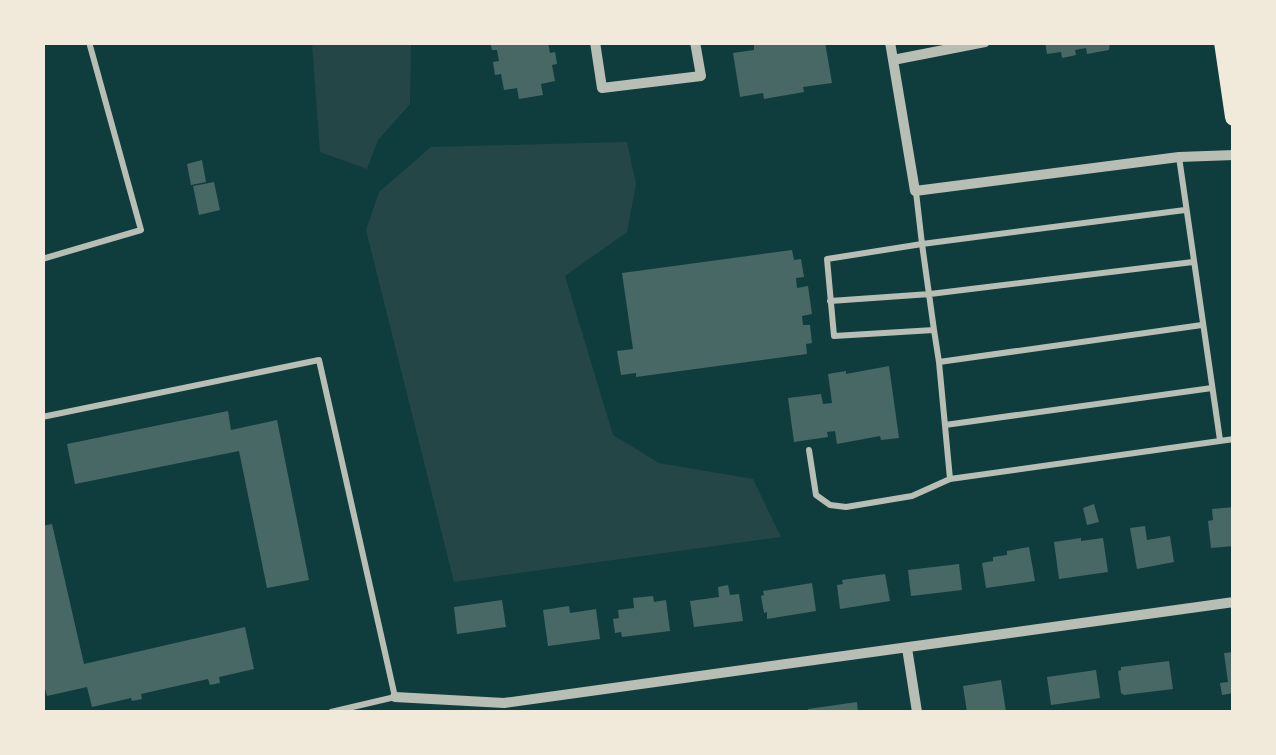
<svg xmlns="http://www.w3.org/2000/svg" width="1276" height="755" font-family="Figtree,sans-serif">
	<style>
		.green { fill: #244646 }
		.building { fill: #486865 }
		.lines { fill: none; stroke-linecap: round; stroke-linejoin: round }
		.service { stroke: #b8beb3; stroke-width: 6 }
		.minor { stroke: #b8beb3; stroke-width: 10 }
		.secondary { stroke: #f1e9da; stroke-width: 18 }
	</style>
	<rect width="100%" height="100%" fill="#0f3d3e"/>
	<path class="green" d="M312 43H411L410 104 378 140 367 169 320 152Z
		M627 142 636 184 627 232 565 276 613 435 659 463 753 479 781 537 454 582 366 230 379 192 431 147Z"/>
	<path class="building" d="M490 42H548L550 53 555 52 557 64 552 65 555 81 541 84 543 95 519 99 517 88 504 90 501 74 495 75 493 62 499 61 497 50H492Z
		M769 42H825L832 83 803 87 804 92 764 99 763 93 740 97 733 53 754 50V45Z
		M1045 42H1110L1109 50 1087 54 1086 48 1075 50 1076 55 1062 58 1061 52 1047 54Z
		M202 160 206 182 191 185 187 164Z
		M214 182 220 210 199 215 193 186Z
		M792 250 794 260 801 259 804 277 796 278 797 288 808 286 812 314 802 316 803 325H810L812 343 806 344 807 354 636 377V373L621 375 617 351 633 349 622 273Z
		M889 366 899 438 881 440 880 436 837 444 835 431 827 432 828 437 794 442 788 398 821 394 823 404 832 403 828 374 846 371V374Z
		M228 411 231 430 277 420 309 580 267 588 239 451 75 484 67 444Z
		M1094 504 1099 522 1087 525 1083 508Z
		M1234 507V546L1211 548 1208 521 1213 520 1212 509Z
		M52 524 84 664 245 627 254 669 219 677 220 683 210 685 208 679 141 694 142 699 132 701 131 698 92 707 87 687 47 696 42 678V526Z
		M1145 526 1147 540 1170 536 1174 562 1137 569 1130 528Z
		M1081 538V541L1103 538 1108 572 1059 579 1054 542Z
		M1029 547 1035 581 986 588 982 563 993 561V557L1007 555V551Z
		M959 564 962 590 911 596 908 570Z
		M885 574 890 601 840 609 837 585 843 584 842 580Z
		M812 583 816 611 767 619V612L764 613 761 596 764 595 763 591Z
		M728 585 730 595 739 594 743 621 694 627 690 601 719 597 718 587Z
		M653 596 654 602 666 600 670 631 622 637 621 632 615 633 613 619 619 618 618 610 634 608 633 598Z
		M502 600 506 627 457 634 454 607Z
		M569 606 570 613 596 609 600 639 548 646 543 610Z
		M1234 652V693L1222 695 1220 683 1228 682 1224 653Z
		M1169 661 1173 689 1124 695 1121 693 1118 671 1121 670V667Z
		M1096 670 1100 698 1051 705 1047 677Z
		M1001 680 1006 712H967L963 686Z
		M857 702 858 712H808V709Z"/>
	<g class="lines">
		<path class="service" d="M1179 157 1220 440
			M916 192 922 244 827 259 834 336 934 330 939 362 950 479 1234 439
			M42 259 141 230 89 42
			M830 301 930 294 1193 262
			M934 330 922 244 1185 210
			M939 362 1202 325
			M42 417 319 360 395 697 331 712
			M945 425 1212 388
			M809 450 816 495 830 505 846 507 912 496 950 479"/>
		<path class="minor" d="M595 42 602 88 701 76 695 42
			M890 42 915 191 1179 157 1234 155
			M893 60 985 42
			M907 648 917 712
			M395 697 504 703 1234 602"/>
		<path class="secondary" d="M1223 42 1234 117"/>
	</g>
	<rect width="1276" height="755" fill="none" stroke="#f1e9da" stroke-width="90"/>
</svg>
